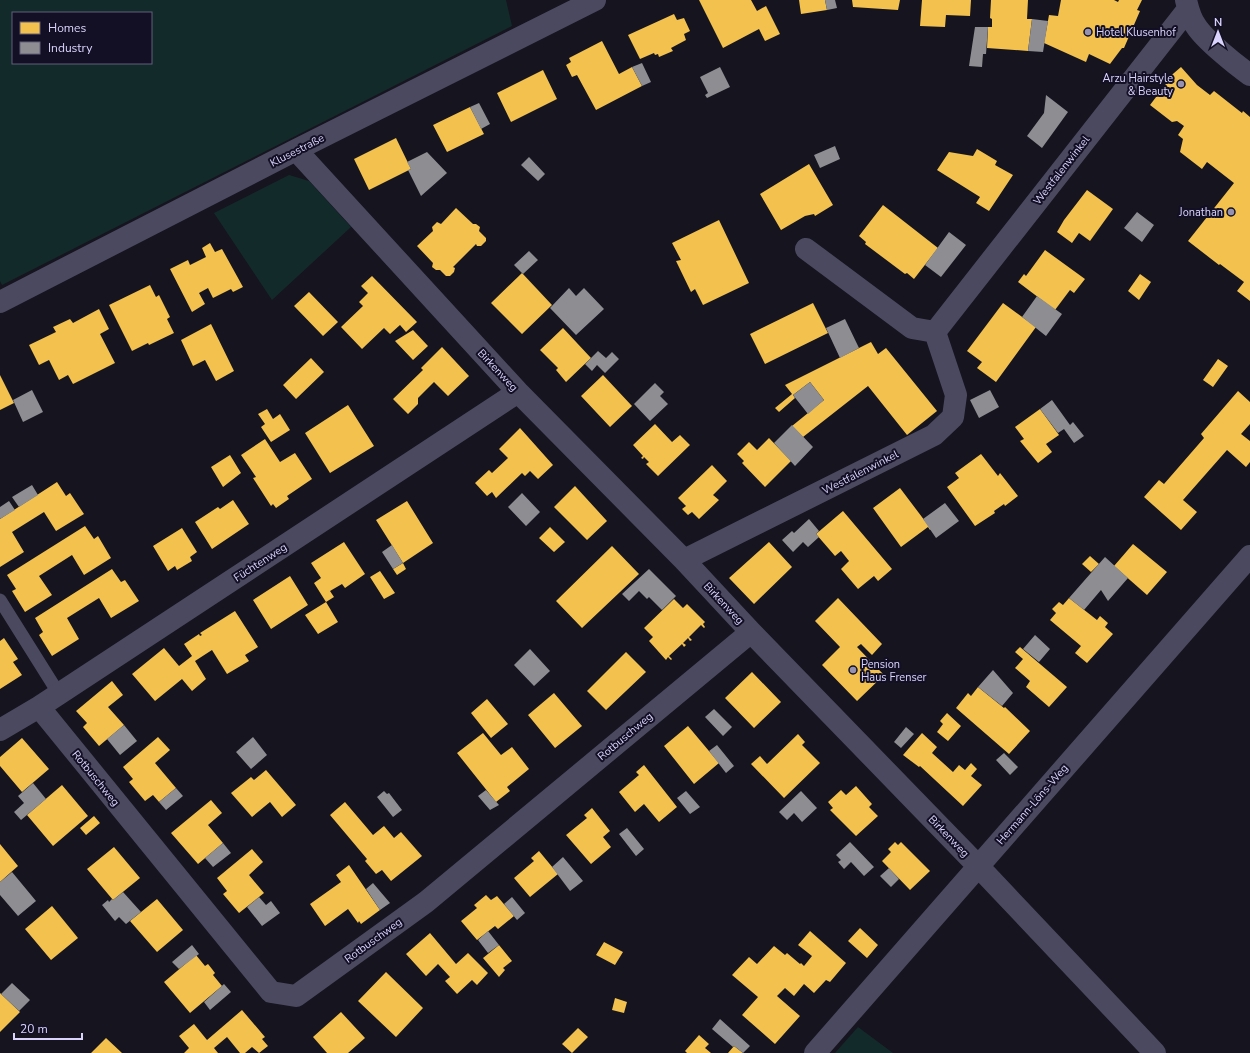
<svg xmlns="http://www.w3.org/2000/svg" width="1250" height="1053" font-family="'Nunito Sans',sans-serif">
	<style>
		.green { fill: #132a2b; fill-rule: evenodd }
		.homes { fill: #f2c14e }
		.industry { fill: #8d8d92 }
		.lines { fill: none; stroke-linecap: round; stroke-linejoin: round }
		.lane { stroke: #4b4960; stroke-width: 13 }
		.street { stroke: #4b4960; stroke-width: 22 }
		.poi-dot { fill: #9591af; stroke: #130f24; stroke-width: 1.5 }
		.labels { text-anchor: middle; stroke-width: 4; stroke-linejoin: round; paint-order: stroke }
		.poi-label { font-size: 11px; fill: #dad4fd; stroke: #130f24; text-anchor: start }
		.street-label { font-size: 11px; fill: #dad4fd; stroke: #130f24 }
	</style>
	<rect width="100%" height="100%" fill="#16141f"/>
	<path class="green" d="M0 0H506L512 26 2 285 0 281ZM13 13H151V63H13Z
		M289 175 309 181 351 227 272 300 214 213Z
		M858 1027 893 1053H835Z"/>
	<path class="homes" d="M699 0H751L757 11 766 6 780 34 765 41 759 29 723 48Z
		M799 0H825L827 10 801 14Z
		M852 0H900L898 10 853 7Z
		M922 0H971L970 16 946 15 945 27 920 26Z
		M991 0H1028L1027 19H1032L1028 51 987 48 988 27H992V19L990 18Z
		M1061 0H1114L1118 2 1119 0H1142L1137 10 1140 11 1124 48H1122L1110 64 1089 54 1086 62 1044 43 1049 15 1058 16Z
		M674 14 677 20 684 18 690 31 684 34 686 40 671 48 673 51 659 57 658 54 655 55 654 53 640 59 628 35Z
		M602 41 619 74 632 67 642 86 596 110 577 75 572 77 566 65 571 62 569 58Z
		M1181 67 1197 85 1210 95 1214 91 1242 113 1243 111 1250 117V301L1237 291 1244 282 1220 264 1219 265 1188 241 1234 183 1207 162 1202 169 1180 152 1183 139 1178 135 1184 126 1177 121 1172 122 1150 105 1169 80 1167 79Z
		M543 70 557 99 511 122 497 93Z
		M470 107 484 134 447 152 433 125Z
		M396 138 411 169 369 190 354 159Z
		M977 149 997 161 995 165 1013 175 989 211 976 203 980 197 937 170 949 152 973 156Z
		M809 164 833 205 815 216 814 214 805 216 781 230 760 194Z
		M1087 190 1113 209 1090 241 1079 233 1072 243 1057 232 1064 220Z
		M883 205 938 248 914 279 907 273 905 274 865 244 866 242 859 236Z
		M456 208 473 224H476L480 227 479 231 486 238V241L481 246H477L476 244 453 267 455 268 454 272 450 276H446L440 270H436L432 267 433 263 417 246 433 231 432 227 437 222 441 224Z
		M719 220 749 283 703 305 695 289 691 292 676 261 681 260 672 243Z
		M210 243 215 252 222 249 243 287 233 292 231 289 213 298 208 288 199 293 205 304 192 312 170 269 188 260 190 265 206 257 202 248Z
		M1045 250 1085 279 1074 293 1070 290 1055 310 1018 282 1024 274 1026 276Z
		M522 273 552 305 522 334 491 303Z
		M1140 274 1151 282 1139 300 1128 291Z
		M372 276 417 322 406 332 400 325 390 334 384 328 362 349 341 327 363 306 359 302 368 293 361 286Z
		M150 285 156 297 159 295 170 317 167 319 174 333 149 345 148 343 132 351 109 305Z
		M309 292 338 322 323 336 294 306Z
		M813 303 828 333 765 364 750 334Z
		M1003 303 1036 327 996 382 977 368 982 362 967 351Z
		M99 309 109 329 100 334 115 363 73 384 68 375 59 380 49 360 39 365 29 345 56 332 53 327 70 319 73 323Z
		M211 324 234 371 216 381 205 360 193 366 181 340Z
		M563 328 591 358 566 382 556 370 558 368 540 350Z
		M413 330 428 346 413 360 395 341Z
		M871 342 878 354 886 348 937 411 907 435 868 386 803 437 792 426 824 400 810 382 793 395 795 398 779 412 775 408 792 394 785 385Z
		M442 347 469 376 448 396 434 382 418 398V404L408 414 393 399 423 370 421 368Z
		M311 358 324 372 296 399 283 385Z
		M1218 359 1228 366 1213 387 1203 380Z
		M0 375 14 403 0 410Z
		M603 375 632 406 610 427 581 396Z
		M1238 391 1250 402V424L1241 434 1250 441V462L1246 467 1227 450 1183 500 1197 512 1181 530 1144 497 1159 480 1164 484 1204 438 1201 434Z
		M348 405 374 446 330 473 305 433Z
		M267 409 273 419 280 414 290 430 271 442 261 427 265 424 258 414Z
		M1040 409 1059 435 1046 444 1052 452 1038 463 1020 441 1024 439 1015 427Z
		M655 424 672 442 680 435 690 445 658 476 646 464 649 462 644 457 643 459 641 458 643 456 633 445Z
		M520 428 553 465 538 479 530 471 525 476 522 473 496 498 492 492 487 496 475 483 489 470 492 473 508 458 499 449Z
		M769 438 791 461 765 487 742 463 744 461 737 454 749 442 757 450Z
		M265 439 280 462 295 453 312 479 287 496 289 499 276 508 273 504 271 506 253 478 256 477 241 455Z
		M981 454 998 476 1000 473 1018 496 1005 506 1004 504 994 511 995 513 975 526 947 487 959 478 955 473Z
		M230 455 241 473 223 487 211 467Z
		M712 465 727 481 713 495 719 500 699 519 692 512 688 515 682 509 686 506 678 498Z
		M57 482 66 496 70 493 84 514 56 531 44 512 12 532 24 552 0 567V519Z
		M575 486 607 521 587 540 554 507Z
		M900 488 931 529 930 530 928 527 901 547 873 508Z
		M233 500 249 524 212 549 195 522 218 507 220 509Z
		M407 501 433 543 403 563 406 569 397 575 393 569 403 563 376 520Z
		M843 511 892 569 878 581 874 576 858 589 841 569 849 561 841 551 835 556 816 534Z
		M85 526 94 539 98 536 111 558 84 575 72 555 39 576 52 595 25 612 12 591 16 589 7 575Z
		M550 527 565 542 554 552 539 538Z
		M182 528 197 552 190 557 192 561 177 570 175 566 168 571 153 546Z
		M344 542 365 574 345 588 342 584 330 591 334 597 326 602 314 583 321 578 311 563Z
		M769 542 792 567 754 604 729 578Z
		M1133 544 1167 572 1147 595 1114 566Z
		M612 546 639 574 582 628 556 601Z
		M1090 556 1099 564 1091 572 1082 564Z
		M112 569 121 582 125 580 139 601 111 618 99 598 67 618 79 639 52 656 39 635 43 632 35 618Z
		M380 571 395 593 384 599 370 577Z
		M290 576 308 605 271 629 253 600Z
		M838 598 882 644 872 655 861 644 857 647 884 675 857 701 822 665 840 647 815 621Z
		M1069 598 1097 620 1100 616 1108 623 1105 627 1113 634 1087 663 1075 653 1081 646 1050 620 1056 613 1052 609 1059 602 1063 605Z
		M674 599 683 608 687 604 705 622 703 624 705 627 704 628 701 625 689 637 692 640 690 641 688 638 683 643 686 645 684 647 682 644 669 656 672 659 671 660 668 657 666 660 649 641 653 637 644 628Z
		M326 602 338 622 318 634 305 615Z
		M235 611 258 647 245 655 249 661 227 674 212 650 195 661 206 679 192 691 182 679 155 701 132 674 164 648 179 666 192 656 184 644 199 634 200 636 202 635 200 633Z
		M4 638 18 659 13 662 22 675 0 689V641Z
		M1020 647 1067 687 1049 707 1026 687 1030 681 1015 668 1023 659 1015 652Z
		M626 652 646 672 606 710 587 691Z
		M752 672 781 702 754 728 725 698Z
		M112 681 123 695 108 707 124 725 99 746 83 727 87 723 76 711Z
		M978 687 1004 708 1005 707 1030 731 1009 754 956 708 968 693 971 696Z
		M554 693 582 726 555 748 528 715Z
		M487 699 508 724 491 738 471 713Z
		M947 713 961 726 948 741 937 732 943 724 940 721Z
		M688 726 719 763 694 784 664 746Z
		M483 733 501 755 512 747 529 769 507 787 510 791 496 802 457 753Z
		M922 733 937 747 932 753 953 772 959 765 965 770 971 763 977 769 971 776 982 785 963 806 920 766 919 767 903 755Z
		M798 734 805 742 802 745 820 763 784 798 751 764 760 756 767 764Z
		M158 737 170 750 155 763 176 788 159 802 153 795 145 801 129 782 133 779 123 767Z
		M22 738 49 769 22 792 0 766V757Z
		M644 765 677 807 659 822 644 804 635 812 619 792 639 775 636 772Z
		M266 770 296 805 282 817 270 802 252 817 231 793 251 777 254 780Z
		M62 785 88 816 53 846 27 815Z
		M856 786 872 804 869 807 878 816 856 836 830 810 833 808 828 802 841 790 846 795Z
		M211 800 222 813 208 825 223 843 198 864 171 833Z
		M345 802 373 835 384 826 394 838 401 832 422 856 391 881 382 870 376 874 365 861 367 859 330 815Z
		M592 808 610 831 603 837 611 847 591 864 566 835 587 818 584 815Z
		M94 816 100 823 86 835 80 828Z
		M895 842 898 845 901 842 930 871 910 890 882 861 891 852 888 849Z
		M0 844 18 866 0 882Z
		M114 847 140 878 113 900 87 869Z
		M252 849 263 862 249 875 264 893 239 913 223 894 227 891 217 878Z
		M539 851 558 874 530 897 514 878 534 861 531 858Z
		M349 865 380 910 361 924 359 921 358 923 348 909 325 926 310 904 341 882 336 875Z
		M486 895 491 900 497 896 514 916 498 929 495 926 477 940 461 921 477 908 474 905Z
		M157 899 183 930 157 952 130 921Z
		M52 906 78 938 51 960 25 929Z
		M860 928 878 945 867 958 848 941Z
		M810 931 846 963 830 982 826 980 814 993 804 984 794 996 785 988 777 996 800 1016 775 1044 742 1015 758 997 732 975 749 957 757 964 774 946 785 955 787 953 800 964 801 963 804 966 812 956 798 945Z
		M430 933 456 964 468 953 488 973 477 985 472 980 457 994 445 981 450 977 438 964 426 976 406 954Z
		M604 942 623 952 615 965 596 955Z
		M499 945 512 961 503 968 505 970 499 977 483 958Z
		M196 955 205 966 208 964 212 969 215 973 213 975 222 986 190 1013 164 982Z
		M386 972 423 1008 396 1037 358 1001Z
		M0 993 20 1012 0 1032Z
		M615 998 627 1002 624 1013 612 1010Z
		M242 1010 265 1037 262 1039 268 1046 259 1053 252 1047 245 1053H240L227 1037 214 1048 218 1053H184L189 1048 179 1036 194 1024 207 1040Z
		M341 1012 365 1038 348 1053H327L313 1037Z
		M578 1028 588 1037 572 1053 562 1044Z
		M699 1035 709 1044 705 1048 711 1053H687L685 1051Z
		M106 1038 122 1053H91Z
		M734 1046 743 1053H728Z"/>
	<path class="industry" d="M825 0H835L837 8 827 10Z
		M1032 19 1048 21 1043 52 1028 51Z
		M975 27H988L986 54H983L982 67 969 66Z
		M642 63 651 82 642 86 632 67Z
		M720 67 730 87 707 98 705 95 708 93 700 77Z
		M1046 95 1068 112 1042 148 1027 136 1044 113Z
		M479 103 490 124 481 129 470 107Z
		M835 146 840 159 820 168 814 155Z
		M427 152 447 173 421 196 408 170 411 169 407 162Z
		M529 157 545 174 538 181 521 165Z
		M1137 212 1154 225 1142 242 1124 228Z
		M949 232 966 245 941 277 925 265Z
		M529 251 538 260 523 274 514 265Z
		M569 288 576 296 584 288 604 309 576 335 550 308Z
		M1037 296 1062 314 1046 336 1022 317Z
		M845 319 859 348 840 358 826 328Z
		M598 351 606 358 612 352 619 359 605 373 597 365 592 371 585 364Z
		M810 382 824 400 808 414 793 395Z
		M655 383 664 392 660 396 668 404 650 421 634 404Z
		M32 390 43 412 23 422 13 400Z
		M990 390 999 407 979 418 970 400Z
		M1052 400 1070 425 1073 422 1084 436 1074 443 1064 429 1058 433 1040 409Z
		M792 425 813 447 795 466 774 443Z
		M32 485 38 495 19 507 12 497Z
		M522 493 540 512 526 526 508 507Z
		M9 501 15 510 0 519V507Z
		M945 503 959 521 936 538 923 519Z
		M809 519 819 531 816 534 819 537 808 547 803 542 793 552 782 540 792 531 794 533Z
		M392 545 403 563 393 569 382 552Z
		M1105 557 1128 578 1108 601 1101 590 1084 610 1069 598Z
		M649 569 676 596 662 610 649 597 647 599 639 591 629 601 622 594Z
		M1035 635 1050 649 1039 662 1023 649Z
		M530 649 550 671 534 686 514 665Z
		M993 670 1013 693 1002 706 978 687Z
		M714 709 732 727 723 736 705 717Z
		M124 725 137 741 120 755 107 739Z
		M906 727 914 734 901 748 894 742Z
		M253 737 267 755 251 769 236 752Z
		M717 745 734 766 726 773 709 751Z
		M1004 753 1018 767 1010 775 996 760Z
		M33 783 46 799 21 820 14 812 24 803 18 796Z
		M176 788 183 796 166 810 159 802Z
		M486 790 499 805 490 810 478 796Z
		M384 791 387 794 389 793 402 810 393 817 377 797Z
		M686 791 700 807 690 814 677 798Z
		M801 791 817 808 802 822 794 813 787 820 779 812Z
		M627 828 644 849 636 856 619 834Z
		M850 842 874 867 864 876 851 862 844 869 838 862 841 860 836 855Z
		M223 843 231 853 213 867 205 858Z
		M563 857 583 881 570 891 552 867Z
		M889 868 899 879 891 887 880 876Z
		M12 872 36 901 18 916 0 895V882Z
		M373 883 390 903 380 910 366 889Z
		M123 892 141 912 126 924 119 917 115 921 102 905 108 900 109 902 112 899 113 900Z
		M259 897 266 905 271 901 280 913 262 926 247 907Z
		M512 897 525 913 517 920 504 904Z
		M488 931 499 945 488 953 478 940Z
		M192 945 199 954 179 969 172 962Z
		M12 983 30 1000 19 1011 1 994Z
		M224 984 231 992 210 1010 204 1002Z
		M720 1019 750 1046 743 1053 734 1046 733 1047 712 1029Z"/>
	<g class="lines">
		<path class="lane" d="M0 600 59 694"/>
		<path class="street" d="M1186 0C1188 9 1191 19 1196 26 1205 40 1236 65 1250 75
			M296 150 518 392 684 560 751 632 978 866 1155 1053
			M806 249 912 328 935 332
			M0 302 296 150 595 0
			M684 560 934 435 953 417 956 395 935 332 1188 9
			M39 707 271 992 296 996 426 902 751 632
			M0 730 39 707 518 392
			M815 1053 1250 556"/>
	</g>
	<g class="poi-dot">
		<circle cx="1088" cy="32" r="4"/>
		<circle cx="1181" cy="84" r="4"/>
		<circle cx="1231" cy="212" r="4"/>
		<circle cx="853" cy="670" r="4"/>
	</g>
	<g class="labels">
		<g class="poi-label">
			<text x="1096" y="36">Hotel Klusenhof</text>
			<text x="1173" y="82" text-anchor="end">Arzu Hairstyle<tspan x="1173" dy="13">&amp; Beauty</tspan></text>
			<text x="1223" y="216" text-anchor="end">Jonathan</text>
			<text x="861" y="668">Pension<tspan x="861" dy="13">Haus Frenser</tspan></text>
		</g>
		<g class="street-label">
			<text transform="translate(297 150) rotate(-27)" y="4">Klusestraße</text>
			<text transform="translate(1061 170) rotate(-52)" y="4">Westfalenwinkel</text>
			<text transform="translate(498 370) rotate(47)" y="4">Birkenweg</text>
			<text transform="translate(860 472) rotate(-27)" y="4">Westfalenwinkel</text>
			<text transform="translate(260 562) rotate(-33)" y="4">Füchtenweg</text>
			<text transform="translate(724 603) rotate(47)" y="4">Birkenweg</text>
			<text transform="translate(625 736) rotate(-40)" y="4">Rotbuschweg</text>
			<text transform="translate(96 778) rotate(51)" y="4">Rotbuschweg</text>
			<text transform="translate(1032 804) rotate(-49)" y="4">Hermann-Löns-Weg</text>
			<text transform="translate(949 836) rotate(46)" y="4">Birkenweg</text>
			<text transform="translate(373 940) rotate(-36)" y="4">Rotbuschweg</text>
		</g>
	</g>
	<rect x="12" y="12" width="140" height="52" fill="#130f24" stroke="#635e7b"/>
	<rect x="20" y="22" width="20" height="12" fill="#f2c14e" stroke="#635e7b"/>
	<text x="48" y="32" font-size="12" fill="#dad4fd">Homes</text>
	<rect x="20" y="42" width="20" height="12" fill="#8d8d92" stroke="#635e7b"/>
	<text x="48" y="52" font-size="12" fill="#dad4fd">Industry</text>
	<g transform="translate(1218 32)" stroke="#130f24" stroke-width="3" paint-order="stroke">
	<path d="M0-3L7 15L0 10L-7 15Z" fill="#dad4fd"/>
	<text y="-6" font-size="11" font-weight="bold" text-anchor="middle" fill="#dad4fd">N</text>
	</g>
	<path d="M14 1033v6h68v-6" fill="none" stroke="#dad4fd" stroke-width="2"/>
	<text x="20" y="1033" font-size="12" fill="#dad4fd" stroke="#130f24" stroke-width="3" paint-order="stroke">20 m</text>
</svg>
